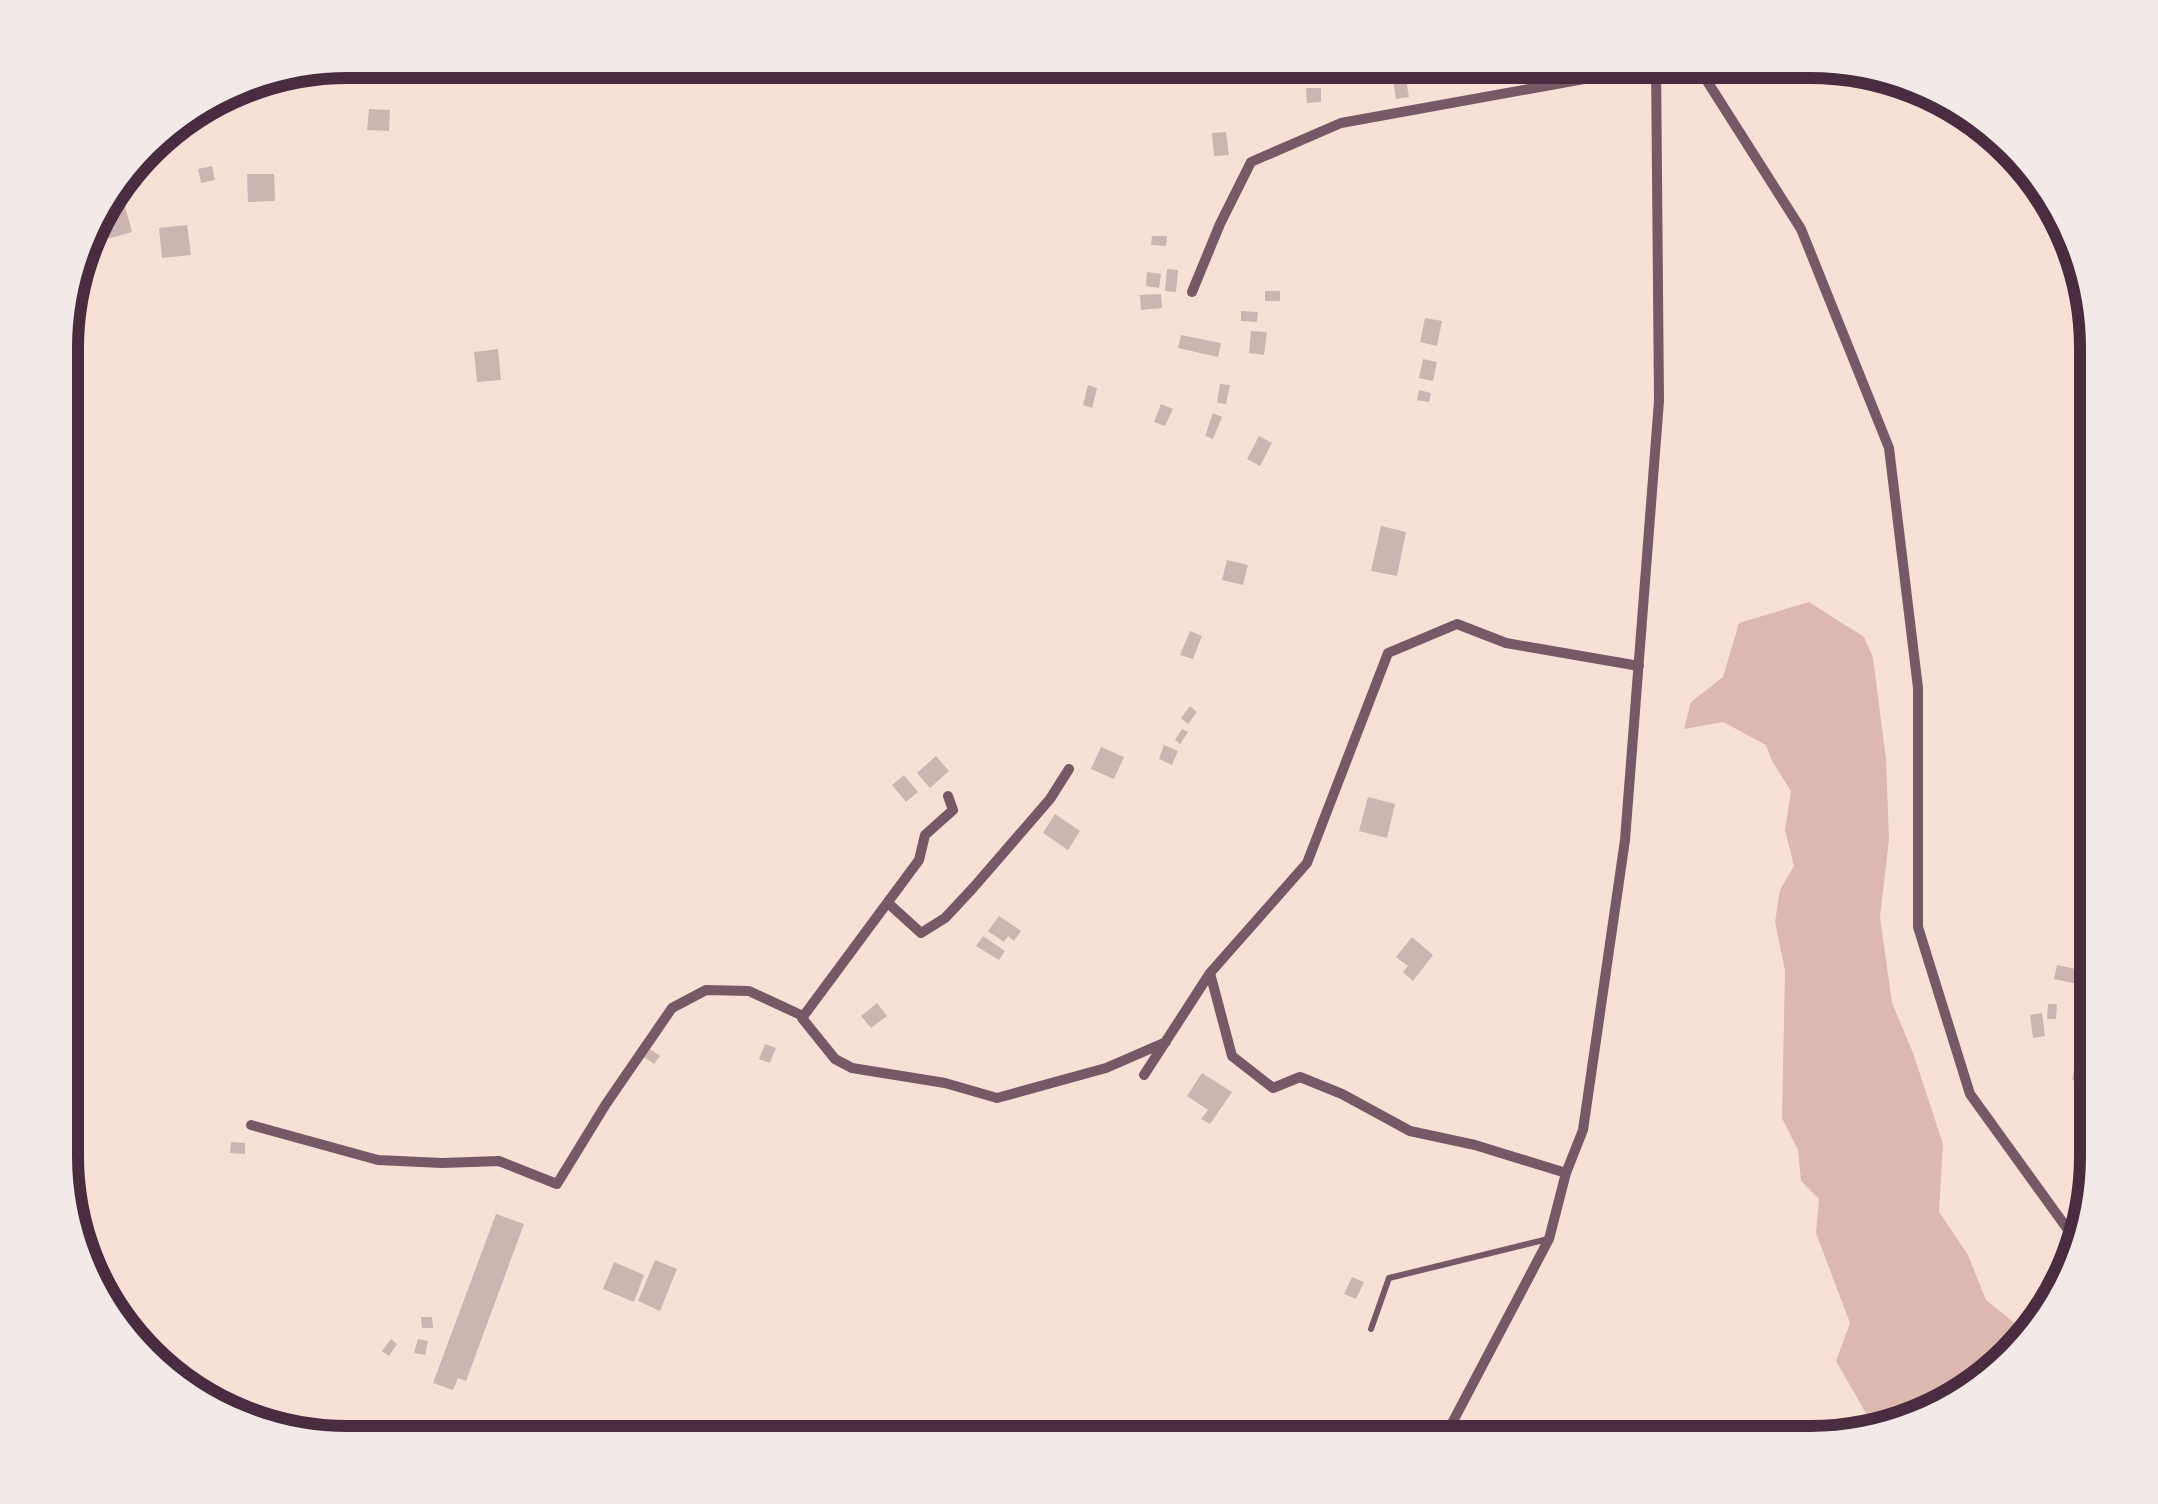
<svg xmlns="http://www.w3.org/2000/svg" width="2158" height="1504" font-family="'PT Sans',sans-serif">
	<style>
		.water { fill: #dcb8b0 }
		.building { fill: #ccb4b1 }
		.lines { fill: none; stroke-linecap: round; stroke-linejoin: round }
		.service { stroke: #755966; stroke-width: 6 }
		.minor { stroke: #755966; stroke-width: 10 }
		.rim { fill: none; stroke: #4a2c40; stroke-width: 12 }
	</style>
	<rect width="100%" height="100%" fill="#f7e1d7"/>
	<path class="water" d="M1809 602 1864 637 1873 658 1886 759 1889 839 1880 917 1892 1003 1913 1053 1943 1144 1939 1212 1968 1255 1986 1300 2032 1337 1938 1414 1875 1429 1836 1361 1850 1323 1816 1233 1819 1199 1801 1181 1798 1150 1782 1118 1785 970 1775 922 1780 890 1794 866 1785 830 1791 791 1772 761 1766 745 1723 722 1684 729 1691 702 1723 677 1739 623Z"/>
	<path class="building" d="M1474 60H1486V77H1474Z
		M1490 60H1502V74H1490Z
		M1532 60 1538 72 1528 74 1525 62Z
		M1468 67 1469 76 1455 78 1453 69Z
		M1406 79 1409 97 1396 99 1393 80Z
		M1306 88H1321V102L1307 103Z
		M369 109 390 110 389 131 367 130Z
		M1226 132 1229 155 1214 156 1212 133Z
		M212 166 215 180 201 183 198 169Z
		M247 174H274L275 201 248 202Z
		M125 206 132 232 107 239 99 213Z
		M187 225 191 255 162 258 159 228Z
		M1152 236H1167L1166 246 1151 245Z
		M1167 269 1178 270 1176 292 1165 291Z
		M1147 272 1161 274 1159 288 1146 286Z
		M1265 291H1280V301H1265Z
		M1161 294 1162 308 1141 310 1140 295Z
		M1241 311 1258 312 1257 322 1241 321Z
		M1425 318 1442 321 1437 346 1420 342Z
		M1251 331 1267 332 1264 355 1249 353Z
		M1181 335 1221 343 1218 357 1178 348Z
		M498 349 501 380 477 382 474 352Z
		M1423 359 1437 362 1433 381 1419 378Z
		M1220 384 1230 385 1226 404 1217 403Z
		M1088 385 1097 388 1092 408 1083 405Z
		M1419 390 1431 393 1429 402 1417 400Z
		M1161 404 1173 409 1165 426 1154 422Z
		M1213 413 1222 417 1213 439 1205 436Z
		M1259 436 1272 443 1260 466 1247 459Z
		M1381 526 1406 532 1397 576 1371 571Z
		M1227 560 1248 565 1243 585 1222 580Z
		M1190 631 1202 636 1193 659 1180 655Z
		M1190 706 1197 712 1188 724 1181 718Z
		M1182 729 1188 732 1180 744 1175 740Z
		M1164 745 1178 751 1172 765 1159 759Z
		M1101 747 1124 757 1114 779 1091 769Z
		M936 756 949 771 930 788 917 773Z
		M904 775 918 792 906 802 892 785Z
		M1368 797 1395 804 1387 838 1359 831Z
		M1055 814 1080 831 1068 850 1043 833Z
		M999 916 1021 931 1014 941 1008 936 1004 942 988 931Z
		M983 936 1005 951 999 960 976 946Z
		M1412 937 1433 955 1413 981 1403 972 1408 966 1396 957Z
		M2057 965 2085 971 2082 985 2054 979Z
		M2088 977 2097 978V988L2087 987Z
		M877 1003 887 1016 871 1028 861 1016Z
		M2048 1004H2057L2056 1019H2047Z
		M2042 1013 2045 1036 2033 1038 2030 1015Z
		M2092 1018 2097 1019V1043H2092Z
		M2078 1020 2088 1022 2085 1039 2076 1038Z
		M765 1044 776 1048 770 1063 759 1059Z
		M650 1049 660 1056 654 1064 644 1057Z
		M2077 1054 2097 1058 2091 1084 2072 1080Z
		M1202 1073 1232 1092 1210 1124 1201 1119 1208 1110 1187 1096Z
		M231 1142 245 1143V1154L230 1153Z
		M496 1214 524 1224 466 1381 458 1378 453 1390 433 1383Z
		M655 1260 677 1269 660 1311 638 1301Z
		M614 1262 644 1275 634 1302 603 1289Z
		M1352 1277 1364 1282 1356 1299 1344 1294Z
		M421 1317H432L433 1328H422Z
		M391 1339 397 1344 389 1356 382 1351Z
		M418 1339 428 1341 425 1355 414 1353Z"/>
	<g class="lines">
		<path class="service" d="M1371 1329 1389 1278 1548 1239"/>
		<path class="minor" d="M1672 61 1700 70 1801 229 1889 448 1918 688V927L1970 1094 2074 1238
			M2039 181 2066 225
			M1192 292 1220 224 1251 162 1341 123 1584 79 1656 73
			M948 796 953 810 925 835 919 860 802 1018 835 1059 852 1068 945 1083 997 1098 1106 1068 1166 1042
			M888 903 921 933 945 918 973 888 1050 799 1069 769
			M1210 973 1307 863 1388 653 1457 624 1506 643 1639 666
			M1144 1075 1210 973 1232 1056 1273 1088 1300 1077 1342 1094 1410 1131 1475 1145 1566 1173
			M251 1125 378 1160 442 1163 499 1161 557 1184 606 1104 672 1008 706 990 749 991 803 1016
			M1441 1444 1549 1239 1566 1173 1583 1130 1625 840 1659 401 1656 61"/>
	</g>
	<path d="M0 0H2158V1504H0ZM348 78H1810A270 270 0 0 1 2080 348V1156A270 270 0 0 1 1810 1426H348A270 270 0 0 1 78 1156V348A270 270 0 0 1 348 78Z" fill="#f1eae7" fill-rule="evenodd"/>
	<path class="rim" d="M348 78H1810A270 270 0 0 1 2080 348V1156A270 270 0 0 1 1810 1426H348A270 270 0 0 1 78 1156V348A270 270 0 0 1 348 78Z"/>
</svg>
